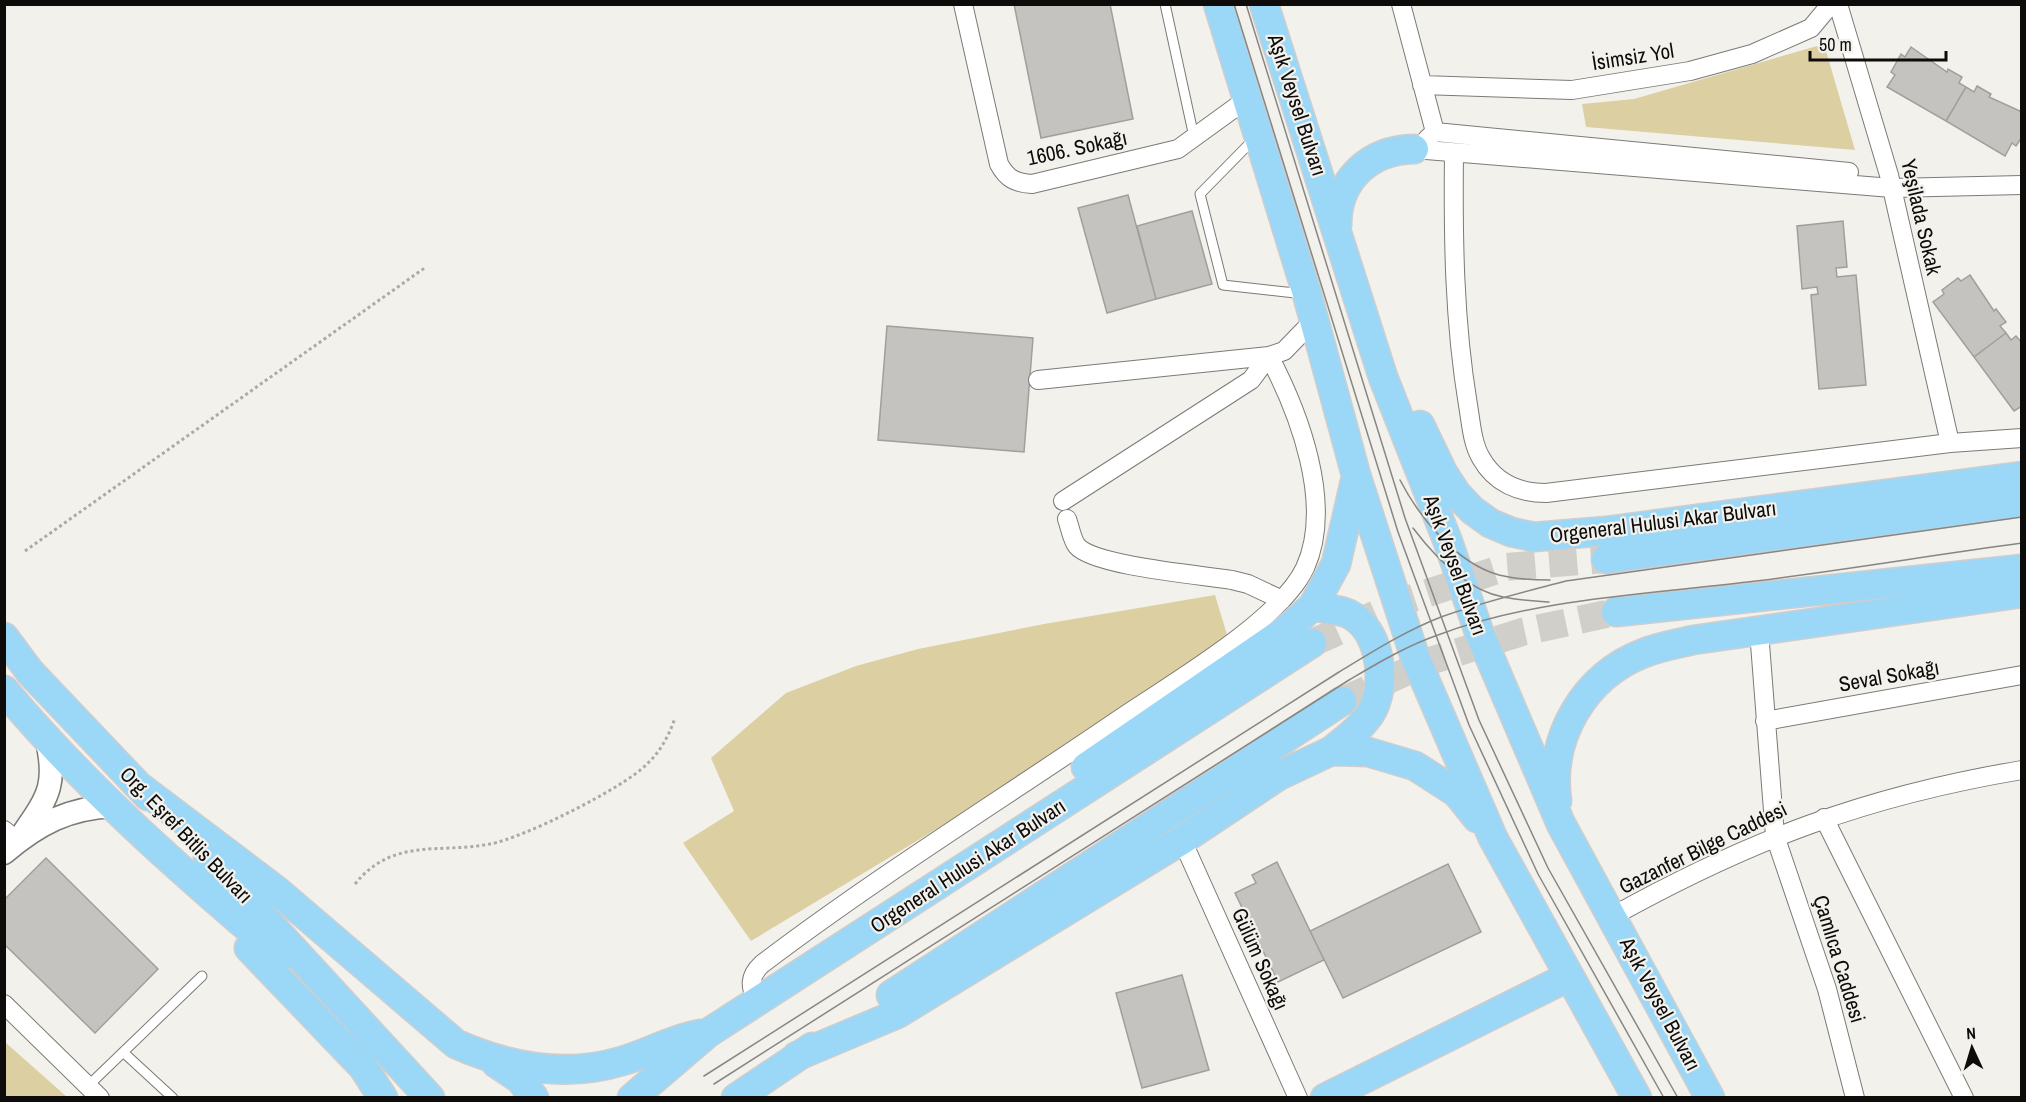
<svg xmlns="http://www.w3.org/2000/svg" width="2026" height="1102" font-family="'Archivo Narrow',sans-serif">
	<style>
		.green { fill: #dcd0a3 }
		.building { fill: #c5c3bf; stroke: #a19f9b; stroke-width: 1.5 }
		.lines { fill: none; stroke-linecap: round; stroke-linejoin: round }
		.primary-tunnel { stroke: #d0cfca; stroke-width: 28; stroke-dasharray: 28 14; stroke-linecap: butt }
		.service-casing { stroke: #7b7a76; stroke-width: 11 }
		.minor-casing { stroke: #7b7a76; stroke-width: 20 }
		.tertiary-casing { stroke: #7b7a76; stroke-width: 25 }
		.primary-casing { stroke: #cfcece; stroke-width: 31 }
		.path { stroke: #abaaa6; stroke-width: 3; stroke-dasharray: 3 3; stroke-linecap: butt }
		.service { stroke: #fff; stroke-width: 9 }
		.minor { stroke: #fff; stroke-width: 18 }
		.tertiary { stroke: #fff; stroke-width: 22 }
		.primary { stroke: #9bd7f7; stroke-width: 28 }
		.tram { stroke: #878683; stroke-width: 1.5 }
		.labels { text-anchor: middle; stroke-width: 4.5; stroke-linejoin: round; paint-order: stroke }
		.street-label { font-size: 21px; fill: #0d0c0b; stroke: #f2f1ec }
	</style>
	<rect width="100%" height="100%" fill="#f2f1ec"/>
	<path class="green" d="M1824 44 1855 150 1586 127 1582 104 1634 99Z
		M1215 595 1232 651 751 941 683 843 734 811 711 758 786 693 856 666 918 649 1044 624Z
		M4 1042H5L67 1097H5Z"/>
	<path class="building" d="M1014 4H1110L1133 119 1041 138Z
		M1911 47 1947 72 1948 69 1962 77 1959 83 1966 87 1946 121 1887 87 1895 75 1891 72 1901 54 1905 57Z
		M1977 86 1991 94 1989 97 2022 112V137L2016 146 2012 143 2005 156 1946 121 1966 87 1974 92Z
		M1128 195 1156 299 1107 313 1078 208Z
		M1192 211 1212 284 1156 299 1137 226Z
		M1843 221 1847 267 1836 268 1837 277 1856 275 1866 385 1819 389 1811 295 1818 294 1817 287 1802 289 1797 226Z
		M1970 275 1994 311 1996 309 2006 322 2000 326 2006 333 1974 357 1933 302 1944 294 1942 290 1958 278 1961 281Z
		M887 326 1033 338 1024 452 878 440Z
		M2006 333 2011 340 2016 336 2022 343V406L2014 411 1974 357Z
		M46 858 158 969 95 1033 4 944V900Z
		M1277 862 1324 960 1278 982 1235 893 1256 883 1252 875Z
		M1448 864 1481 932 1343 998 1310 931Z
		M1182 975 1209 1070 1142 1088 1116 993Z"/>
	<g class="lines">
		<path class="primary-tunnel" d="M1312 643 1407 600 1506 567 1606 559
			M1342 701 1430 661 1522 632 1616 612"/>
		<defs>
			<path id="service" d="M1165 4 1194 137
				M1254 139 1200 194 1223 285 1304 294
				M123 1052 173 1098
				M88 1086 202 976"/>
			<path id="minor" d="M963 4 999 164C1007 179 1016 183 1032 184L1178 149 1247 99
				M1401 4 1435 132 1427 139
				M1838 4 1889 175 1950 443
				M1422 85 1572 90 1690 71 1752 54 1811 28 1831 4
				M1435 132 1849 172
				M1414 149 1892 188 2022 185
				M1454 153C1453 237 1454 321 1468 405 1471 422 1472 443 1481 458 1495 483 1519 493 1546 493L1950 443 2022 438
				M1063 501 1251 380 1269 356 1284 351 1314 320
				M1067 519C1070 527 1072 540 1077 546 1094 566 1202 575 1232 580L1248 584 1282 600
				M1759 631 1775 836 1827 989 1855 1098
				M1765 721 2022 675
				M1824 818 1964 1098
				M4 830 18 841
				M1182 840 1298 1098
				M1613 916C1750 840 1866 796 2022 770
				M758 1002C749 987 749 976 762 964 878 876 1001 800 1121 718 1171 684 1280 621 1305 568 1334 504 1299 413 1269 356L1038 380
				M4 1004 100 1098"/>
			<path id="tertiary" d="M24 832C50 795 57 782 46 737
				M4 853C39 823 69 808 114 806"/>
			<path id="primary" d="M1218 4 1307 294 1356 475 1415 657 1493 838 1637 1098
				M1264 4 1383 377 1448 542 1479 632 1561 824 1710 1098
				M1337 225C1337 180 1369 150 1414 149
				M1420 425 1443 473 1456 493 1472 510 1490 523 1511 532 1534 537 1606 531 2022 476
				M1606 559 2022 502
				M1313 606C1324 609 1339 609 1349 614 1380 630 1387 680 1373 709 1364 726 1345 740 1331 751
				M1616 612 2022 569
				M4 637 30 672 148 796
				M4 690C86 788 184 874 281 956
				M1086 767 1286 630 1313 606 1336 564 1356 477
				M136 784 276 890 456 1044C508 1067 566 1078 622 1061 649 1053 673 1039 700 1034
				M1557 801C1548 738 1584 676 1644 653 1659 647 1677 644 1693 640L2022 593
				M208 857 430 1098
				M249 948 363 1067 383 1098
				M891 995 1342 701
				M797 1056 897 1014 1182 840 1278 776 1331 751 1368 752 1415 766 1457 793 1477 818
				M496 1063 520 1079 534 1098
				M632 1098 708 1033 1312 643
				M736 1098 812 1047
				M1325 1098 1568 977"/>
		</defs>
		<use href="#service" class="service-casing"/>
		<use href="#minor" class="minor-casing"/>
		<use href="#tertiary" class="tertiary-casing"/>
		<use href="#primary" class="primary-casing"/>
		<path class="path" d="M25 551 426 267
			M355 884C393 837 439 854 490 844 523 838 624 788 647 764 661 751 669 735 675 718"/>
		<use href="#service" class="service"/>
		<use href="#minor" class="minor"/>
		<use href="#tertiary" class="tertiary"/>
		<use href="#primary" class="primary"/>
		<path class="tram" d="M1234 4 1398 532 1469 725 1538 874 1664 1098
			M1246 4 1405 518 1479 720 1548 868 1678 1098
			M1400 480C1419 517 1456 563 1499 575 1515 579 1533 580 1550 580
			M1413 528C1435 557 1466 590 1503 597 1518 600 1534 601 1549 602
			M704 1076 1339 672C1372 652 1405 631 1441 617 1482 602 1524 592 1566 581L2022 517
			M714 1084 1349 680C1378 663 1406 646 1438 635 1536 598 1652 594 1756 581 1844 570 1933 555 2022 543"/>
	</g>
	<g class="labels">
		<g class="street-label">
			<text transform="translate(1633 57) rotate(-9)" y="7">İsimsiz Yol</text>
			<text transform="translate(1297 105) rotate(72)" y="7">Aşık Veysel Bulvarı</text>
			<text transform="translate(1077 148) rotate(-12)" y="7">1606. Sokağı</text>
			<text transform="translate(1921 217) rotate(77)" y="7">Yeşilada Sokak</text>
			<text transform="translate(1663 522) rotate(-7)" y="7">Orgeneral Hulusi Akar Bulvarı</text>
			<text transform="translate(1455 565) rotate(70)" y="7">Aşık Veysel Bulvarı</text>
			<text transform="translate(1889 676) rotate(-10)" y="7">Seval Sokağı</text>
			<text transform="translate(186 835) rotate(46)" y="7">Org. Eşref Bitlis Bulvarı</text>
			<text transform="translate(1703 848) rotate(-26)" y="7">Gazanfer Bilge Caddesi</text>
			<text transform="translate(968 866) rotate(-33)" y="7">Orgeneral Hulusi Akar Bulvarı</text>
			<text transform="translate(1260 959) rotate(66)" y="7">Gülüm Sokağı</text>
			<text transform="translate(1839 959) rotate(73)" y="7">Çamlıca Caddesi</text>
			<text transform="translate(1660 1004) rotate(62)" y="7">Aşık Veysel Bulvarı</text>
		</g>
	</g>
	<rect width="2026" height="1102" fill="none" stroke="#0d0c0b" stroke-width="12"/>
	<g transform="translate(1972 1048) rotate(356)" stroke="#f2f1ec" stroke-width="4.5" paint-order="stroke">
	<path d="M0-4.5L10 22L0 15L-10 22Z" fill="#0d0c0b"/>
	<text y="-9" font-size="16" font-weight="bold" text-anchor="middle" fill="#0d0c0b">N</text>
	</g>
	<path d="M1810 51v9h136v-9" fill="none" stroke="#0d0c0b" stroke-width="3"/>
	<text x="1819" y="51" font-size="18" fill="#0d0c0b" stroke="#f2f1ec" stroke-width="4.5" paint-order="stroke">50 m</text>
</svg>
